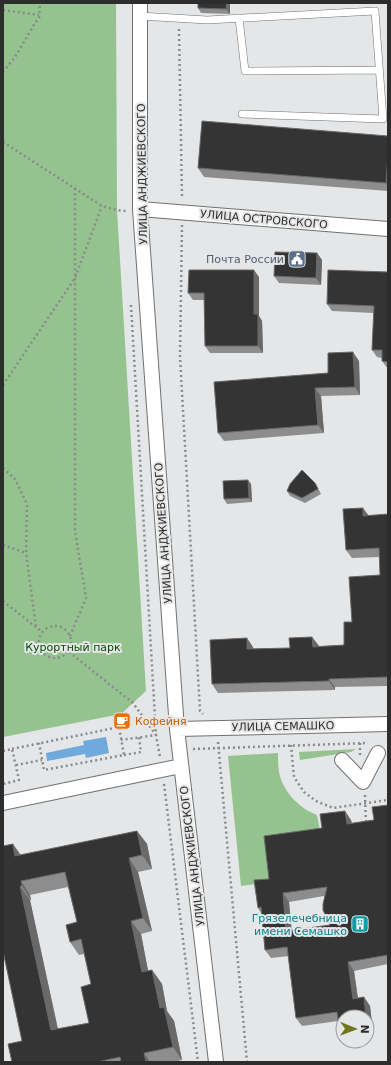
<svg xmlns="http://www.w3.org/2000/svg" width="391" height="1065" font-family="'DejaVu Sans',sans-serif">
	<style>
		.green { fill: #94c38f }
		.water { fill: #70a9db }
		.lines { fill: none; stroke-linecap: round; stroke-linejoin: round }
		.lane-casing { stroke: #6f7071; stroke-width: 8 }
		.street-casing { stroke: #6f7071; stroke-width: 16 }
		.path { stroke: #8a8a8b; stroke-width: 2.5; stroke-dasharray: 2 3; stroke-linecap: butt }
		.lane { stroke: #fff; stroke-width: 7 }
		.street { stroke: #fff; stroke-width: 14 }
		.wall { fill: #8d8d8e; fill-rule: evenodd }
		.shaded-wall { fill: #6a696a }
		.building { fill: #353435; stroke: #6a696a; fill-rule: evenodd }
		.labels { text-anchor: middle; stroke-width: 4; stroke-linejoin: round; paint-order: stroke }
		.street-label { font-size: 11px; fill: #2d2d2d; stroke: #e5e6e7 }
		.service-label { font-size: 11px; fill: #4e5e75; stroke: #e5e6e7; text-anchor: end }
		.park-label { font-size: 11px; fill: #034d00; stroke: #e5e6e7 }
		.food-label { font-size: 11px; fill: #c56008; stroke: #e5e6e7; text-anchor: start }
		.culture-label { font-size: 11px; fill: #0d838f; stroke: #e5e6e7; text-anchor: end }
	</style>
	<rect width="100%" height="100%" fill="#e5e6e7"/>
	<path class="green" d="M3 3H116L117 210 146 691 121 714 3 737Z
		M356 749 351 752 300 760 299 752Z
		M278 753C278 759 278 766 279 772 283 792 299 808 317 815L320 830 270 882 241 886 228 756Z"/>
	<path class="water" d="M106 737 109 753 86 758 85 754 47 761 46 753 84 745 83 741Z"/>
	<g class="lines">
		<defs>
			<path id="lane" d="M140 16 207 20 375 11 383 119 242 114
				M239 18 245 71 379 70"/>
			<path id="street" d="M140 3V209L177 729 216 1062
				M140 209 388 229
				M177 729 388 724
				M342 760 363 782 378 753
				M3 803 181 766"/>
		</defs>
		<use href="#lane" class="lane-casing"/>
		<use href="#street" class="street-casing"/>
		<path class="path" d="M3 10 39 15
			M179 29 182 198
			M3 72 15 57 35 23 39 18 40 3
			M3 142 102 206 117 210 126 211
			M182 225 180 357 200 711 203 714
			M131 305 156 735 160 757
			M3 385 75 278 102 206
			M3 468 15 479 27 504 26 553 36 627
			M3 545 26 553
			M3 601 42 632
			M39 642a16 16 0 1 1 32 0a16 16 0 1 1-32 0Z
			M70 636 86 598 75 531V188
			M69 652 133 703 156 735 121 740
			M218 742 247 1062
			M360 743V757
			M291 745 294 777 304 792 316 801 333 808 388 800
			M12 749 119 727 124 755 44 770 39 743
			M193 749 368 743
			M3 751 12 749 19 780 3 784
			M124 755 141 752 139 737
			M16 765 42 760
			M164 784 198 1062
			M365 795 366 824"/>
		<use href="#lane" class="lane"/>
		<use href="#street" class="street"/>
	</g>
	<path class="wall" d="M198 3H230V14L201 13 198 8Z
		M388 136V191L204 177 198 168Z
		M317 253 322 260 321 285 279 283 274 276Z
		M388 272V369L382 361V358L377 357 372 350 374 313 332 311 327 304Z
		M259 277V316L262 321 263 353H210L205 346 204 300H193L188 293Z
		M359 361 360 395 321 396 324 433 224 441 218 433 328 373Z
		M315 483 318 488 321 494 305 503 290 496 287 491Z
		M251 484 252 502 227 504 224 499Z
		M388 514V686L335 687V690L218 693 212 684 253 647V649L290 648 312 637 319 646 344 645 352 622 380 575 379 557 352 558 346 550 368 516Z
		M388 805V964L354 971 358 998 364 997 370 1006 373 1032 367 1033V1017H343V1034L339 1028 338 1021 302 1026 296 1018 289 956 271 958 265 950 261 913 258 908 269 879 322 828 351 820 352 823 374 820ZM324 896 330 925 292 931 289 902Z
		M137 831 147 844 152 869 138 872 152 931 141 934 148 971 152 970 162 984 167 1011 174 1021 182 1060 174 1062H12L22 1041 13 844 21 855ZM68 887 77 922 70 942 79 955 84 954 91 984 89 1023 58 1029 30 900H31L30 895Z"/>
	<path class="shaded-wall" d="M227 3H230V14L226 9Z
		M388 156V186L386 183Z
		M317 253 322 260 321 285 316 278Z
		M254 270 259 277V316L262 321 263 353 258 346 254 314Z
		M353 352 359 361 360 395 355 387Z
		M315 388 321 396 324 433 318 425Z
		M248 480 251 484 252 502 249 498Z
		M363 508 369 516H363Z
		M312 637 319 646V655L313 647Z
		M247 638 253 647 254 658 247 649Z
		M329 679 335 687V690L329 681Z
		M345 811 351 820 353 832 347 824Z
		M137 831 147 844 152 869 142 855Z
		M13 844 22 858 15 856Z
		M129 858 138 872 152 931 143 918Z
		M21 881 30 895 31 900 22 886Z
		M20 886 30 900 61 1044 51 1030Z
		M283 893 289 902 292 940 286 931Z
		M131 921 141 934 151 986 142 972Z
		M348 962 354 971 359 1007 353 999Z
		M152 970 162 984 167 1011 174 1021 182 1060 173 1047 160 1008Z
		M364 997 370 1006 373 1032 367 1024V1017H366Z
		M144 1053 150 1062H146Z"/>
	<path class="building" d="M198 3H227L226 9 198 8Z
		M202 121 388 136V156L386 183 198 168Z
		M275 252 317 253 316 278 274 276Z
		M189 270H254V314H258V346H205L204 293H188Z
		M328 270 388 272V362L382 361V350H372L374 306 327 304Z
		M353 352 355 387 315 388 318 425 218 433 214 382 328 373V353Z
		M302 470 315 483 318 489 302 498 287 491 290 484Z
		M248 480 249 498 224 499 223 481Z
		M363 508V516L388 514V677L329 679V681L212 684 210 640 247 638V649L290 648 289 638 312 637 313 647 344 645V622H352L349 577 380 575 379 548 346 550 343 509Z
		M388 805V955L348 962 353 999 364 997 366 1017H343V1027L339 1028 337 1012 296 1018 287 947 265 950 261 907 258 908 254 880 269 879 264 836 322 828 320 814 345 811 347 824 374 820 372 807ZM327 887 323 904V910L330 925 286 931 283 893Z
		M137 831 142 855 129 858 143 918 131 921 142 972 152 970 160 1008 164 1007 173 1047 144 1053 146 1062H121L120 1057 97 1062H12L8 1044 22 1041 3 951V846L13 844 15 856ZM65 872 77 922 66 925 70 942 81 939 91 984 81 987 89 1023 51 1030 20 886H22L21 881Z"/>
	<defs>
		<symbol id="civic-square" viewBox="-11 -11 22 22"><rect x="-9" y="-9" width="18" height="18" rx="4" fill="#5c6f8a" stroke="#e5e6e7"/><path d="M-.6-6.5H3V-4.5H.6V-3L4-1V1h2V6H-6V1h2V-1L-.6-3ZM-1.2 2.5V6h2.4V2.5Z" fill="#fff"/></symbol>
		<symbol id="cafe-square" viewBox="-11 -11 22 22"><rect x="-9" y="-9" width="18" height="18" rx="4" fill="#e8710a" stroke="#e5e6e7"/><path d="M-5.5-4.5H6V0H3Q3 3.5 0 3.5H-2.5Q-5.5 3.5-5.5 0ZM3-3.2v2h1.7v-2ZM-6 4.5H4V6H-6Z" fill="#fff"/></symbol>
		<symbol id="building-square" viewBox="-11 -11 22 22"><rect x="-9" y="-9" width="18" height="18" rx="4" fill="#0f9aa8" stroke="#e5e6e7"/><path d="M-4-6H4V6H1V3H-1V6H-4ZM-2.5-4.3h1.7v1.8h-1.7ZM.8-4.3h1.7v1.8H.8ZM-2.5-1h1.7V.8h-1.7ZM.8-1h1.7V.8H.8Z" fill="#fff"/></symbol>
	</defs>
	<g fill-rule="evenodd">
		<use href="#civic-square" x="287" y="249" width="20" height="20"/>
		<use href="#cafe-square" x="112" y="711" width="20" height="20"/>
		<use href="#building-square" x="350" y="914" width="20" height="20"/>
	</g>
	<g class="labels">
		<g class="street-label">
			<text transform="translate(142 174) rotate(-91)" y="4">УЛИЦА АНДЖИЕВСКОГО</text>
			<text transform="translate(264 219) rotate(5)" y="4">УЛИЦА ОСТРОВСКОГО</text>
			<text transform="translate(163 533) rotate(-94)" y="4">УЛИЦА АНДЖИЕВСКОГО</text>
			<text transform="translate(283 726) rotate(-1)" y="4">УЛИЦА СЕМАШКО</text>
			<text transform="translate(192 856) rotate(-97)" y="4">УЛИЦА АНДЖИЕВСКОГО</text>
		</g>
		<g class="service-label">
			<text x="284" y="263">Почта России</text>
		</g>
		<g class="park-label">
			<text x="73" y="651">Курортный парк</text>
		</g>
		<g class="food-label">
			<text x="135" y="725">Кофейня</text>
		</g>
		<g class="culture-label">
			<text x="347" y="922">Грязелечебница<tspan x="347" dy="13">имени Семашко</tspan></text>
		</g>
	</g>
	<rect width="391" height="1065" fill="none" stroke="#2d2d2d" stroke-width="8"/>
	<g transform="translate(355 1029) rotate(91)"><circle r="19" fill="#e5e6e7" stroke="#9b9c9d"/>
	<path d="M0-3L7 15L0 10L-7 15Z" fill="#71751c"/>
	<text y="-6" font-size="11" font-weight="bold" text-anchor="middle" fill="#2d2d2d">N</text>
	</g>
</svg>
